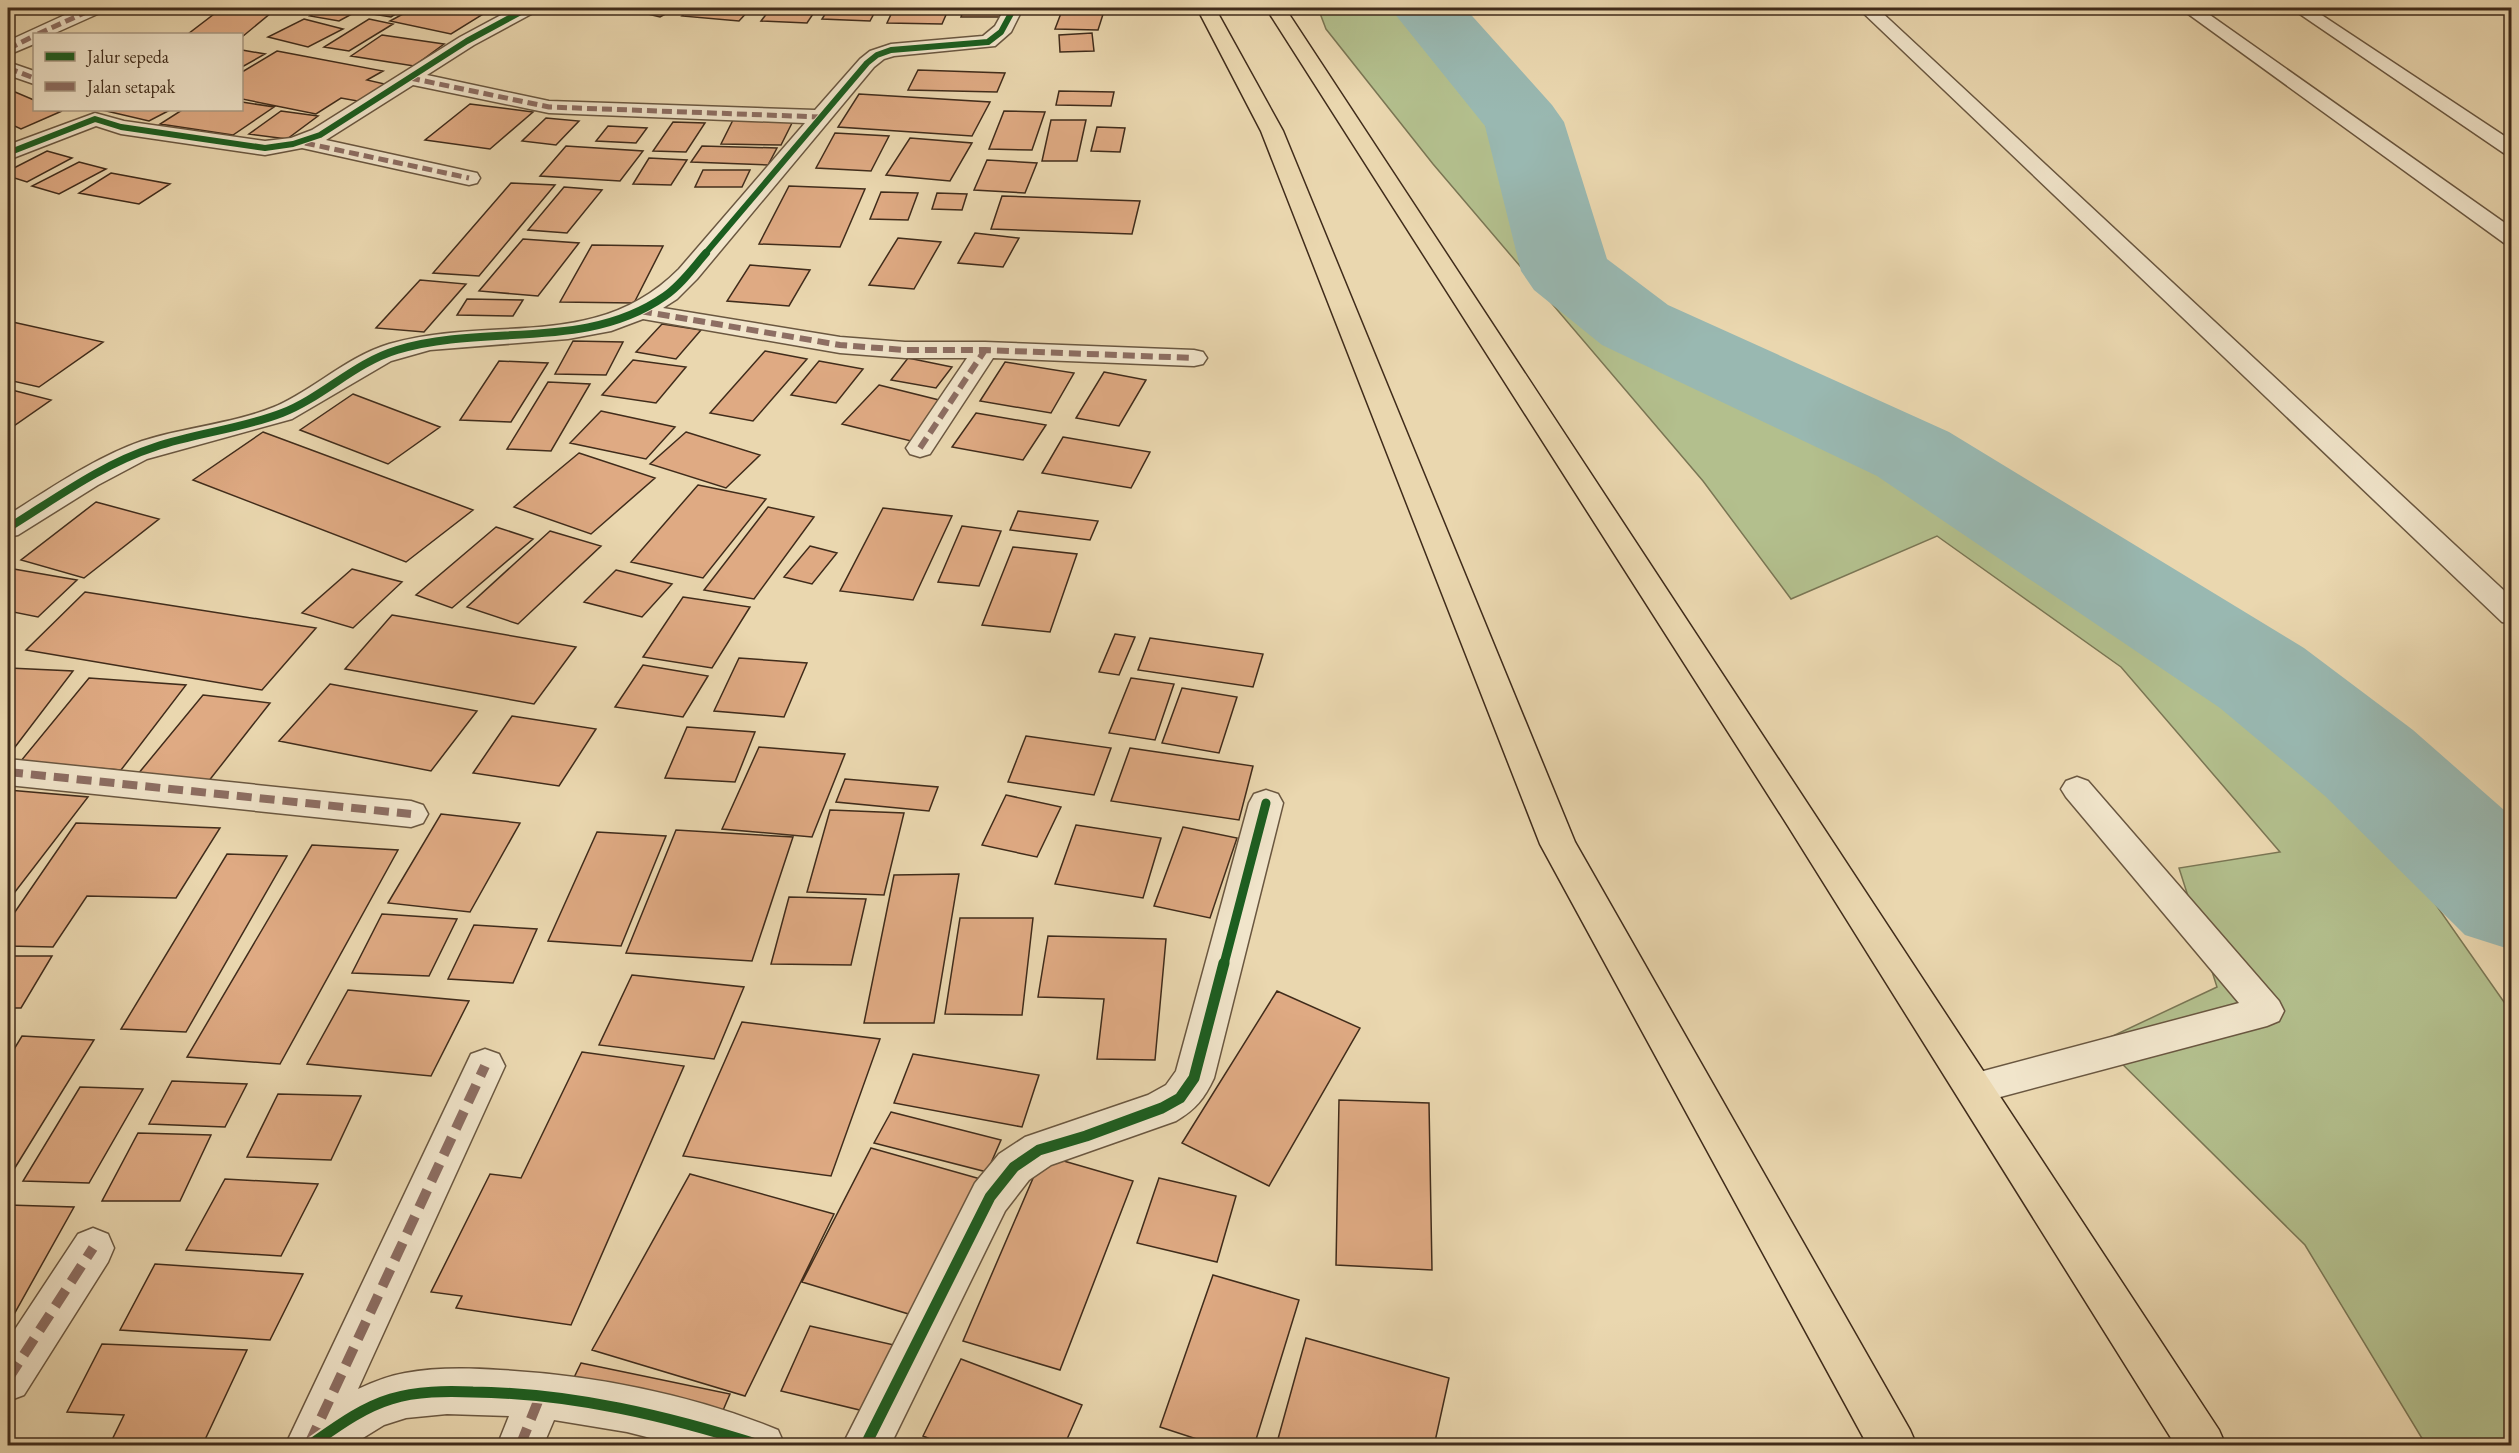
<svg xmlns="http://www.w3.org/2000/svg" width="2519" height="1453" font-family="'EB Garamond',serif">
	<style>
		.green { fill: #b3bf8d; stroke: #7a7654; stroke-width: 1.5 }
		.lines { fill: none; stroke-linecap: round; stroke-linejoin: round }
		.river { fill: #99b8b1; fill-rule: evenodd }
		.building { fill: #dfaa83; stroke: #402c1b; stroke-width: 1.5 }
		.service-casing { stroke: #6a5740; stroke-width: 3 }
		.minor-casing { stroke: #6a5740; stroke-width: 3 }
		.motorway-casing { stroke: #402c1b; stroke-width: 3 }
		.service { fill: #f1e5cb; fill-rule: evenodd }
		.minor { fill: #f1e5cb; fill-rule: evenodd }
		.motorway { fill: #ead7af; fill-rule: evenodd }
		.quiet-far3 { stroke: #8d6e63; stroke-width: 5; stroke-dasharray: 10 5; stroke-linecap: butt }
		.quiet-far2 { stroke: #8d6e63; stroke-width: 6; stroke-dasharray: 12 6; stroke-linecap: butt }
		.quiet-far1 { stroke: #8d6e63; stroke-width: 8; stroke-dasharray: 15 8; stroke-linecap: butt }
		.quiet { stroke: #8d6e63; stroke-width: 10; stroke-dasharray: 19 10; stroke-linecap: butt }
		.cycleway-far3-casing { stroke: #f1e5cb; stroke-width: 8 }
		.cycleway-far2-casing { stroke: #f1e5cb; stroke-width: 10 }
		.cycleway-far1-casing { stroke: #f1e5cb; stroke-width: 13 }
		.cycleway-casing { stroke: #f1e5cb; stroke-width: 15 }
		.cycleway-far3 { stroke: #1b5e20; stroke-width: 6 }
		.cycleway-far2 { stroke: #1b5e20; stroke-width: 8 }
		.cycleway-far1 { stroke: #1b5e20; stroke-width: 9 }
		.cycleway { stroke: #1b5e20; stroke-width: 11 }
	</style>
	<rect width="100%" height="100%" fill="#ead7af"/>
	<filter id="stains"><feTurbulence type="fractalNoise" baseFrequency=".00333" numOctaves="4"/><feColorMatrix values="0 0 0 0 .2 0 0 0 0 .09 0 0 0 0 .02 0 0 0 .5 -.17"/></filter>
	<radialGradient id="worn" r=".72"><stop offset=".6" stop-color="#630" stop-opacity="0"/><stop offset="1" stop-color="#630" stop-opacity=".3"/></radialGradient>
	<path class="green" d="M1318 8H1406L1474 91 1534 261 1659 346 2023 501 2301 712 2511 1012V1445H2426L2305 1245 2100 1042 2217 987 2179 868 2280 852 2121 667 1937 536 1791 599 1703 481 1433 164 1326 29Z"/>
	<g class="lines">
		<path class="river" d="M1390 8H1465L1552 105 1564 122 1607 259 1668 305 1949 432 2304 648 2413 730 2512 817V950L2465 935 2325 796 2220 708 1877 476 1602 345 1534 290 1521 271 1485 126Z"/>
	</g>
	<path class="building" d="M222 8H277L242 37V34H188Z
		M325 8H363L339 21 310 16Z
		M376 8H405L391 17 367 13Z
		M414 8H457L485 13 451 34 390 21Z
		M623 8H677L660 17Z
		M691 8H751L739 21 682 16Z
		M771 8H817L807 23 761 21Z
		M829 8H877L870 21 822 19Z
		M894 8H949L942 24 887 23Z
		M964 8H1004L1000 17H961Z
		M1063 8H1105L1098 30 1055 29Z
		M304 19 343 29 308 47 268 37Z
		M369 19 393 24 349 51 324 47Z
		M1092 33 1094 51 1060 52 1059 35Z
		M382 35 444 44 414 66 351 56Z
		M242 50 265 54 242 67Z
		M277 51 383 71 367 80 389 85 363 102 341 98 316 114 242 99V72Z
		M918 70 1005 73 997 92 908 90Z
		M8 89 34 100V110L62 111 21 129 8 123Z
		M1059 91 1114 92 1111 106 1056 105Z
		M859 94 990 102 972 136 838 127Z
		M242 102 274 107 233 135 160 124 182 110H242Z
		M470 104 533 112 490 149 425 140Z
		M102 110H170L149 121Z
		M281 111 318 116 287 139 249 134Z
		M1004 111 1045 112 1032 150 989 149Z
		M546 118 579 121 556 145 522 141Z
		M733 120 793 121 781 145 721 144Z
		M1051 120H1086L1077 161H1042Z
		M673 122 705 123 686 152 653 151Z
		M608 126 647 128 636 143 596 141Z
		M1097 127 1125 128 1120 152 1091 151Z
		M835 133 889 136 871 171 816 168Z
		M910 138 972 143 950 181 886 175Z
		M566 146 643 151 620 181 540 176Z
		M702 146 777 148 768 165 691 162Z
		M47 151 72 158 27 182 8 176V171Z
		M649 158 687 160 671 185 633 184Z
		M987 160 1037 163 1025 193 974 190Z
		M79 162 106 169 59 194 32 186Z
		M703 170H750L742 187H695Z
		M111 173 170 184 139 204 79 193Z
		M511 183 555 185 479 276 433 273Z
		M789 186 865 189 840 247 759 244Z
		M564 187 602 190 567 233 528 230Z
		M881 192 918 193 908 220 870 219Z
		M937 193 967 194 962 210 932 209Z
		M1002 196 1140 201 1132 234 991 229Z
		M975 233 1019 238 1003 267 958 263Z
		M898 238 941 242 914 289 869 285Z
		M523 239 579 243 538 296 479 291Z
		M592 245 663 246 634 303 560 302Z
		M750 265 810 270 789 306 727 301Z
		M420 280 466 284 424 332 376 328Z
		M467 299 523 300 513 316 457 315Z
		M8 321 103 342 39 387 8 380Z
		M662 324 701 330 676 359 636 352Z
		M573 341 623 342 606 375 555 374Z
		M765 351 807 359 753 421 710 413Z
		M908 358 952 367 936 388 891 380Z
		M633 360 686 367 656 403 602 395Z
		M499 361 548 363 511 422 460 420Z
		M819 361 863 369 836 403 791 395Z
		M1005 362 1074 373 1051 413 980 401Z
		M1104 372 1146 380 1119 426 1076 418Z
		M548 382 590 384 551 451 507 449Z
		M879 385 947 402 911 441 842 424Z
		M8 389 51 400 8 430Z
		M353 394 440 427 388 464 300 430Z
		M601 411 675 427 646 459 570 443Z
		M976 413 1046 425 1023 460 952 447Z
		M263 432 473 510 406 562 193 480Z
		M686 432 760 455 726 488 650 464Z
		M1063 437 1150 452 1131 488 1042 473Z
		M579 453 655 478 591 534 514 507Z
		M698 485 766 499 703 578 631 562Z
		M96 502 159 519 84 578 21 560Z
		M768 507 814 517 754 599 704 590Z
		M883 508 952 516 913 600 840 591Z
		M1018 511 1098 521 1090 540 1010 530Z
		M962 526 1001 531 979 586 938 582Z
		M496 527 533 539 452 608 416 595Z
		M550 531 601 546 518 624 467 607Z
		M810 546 837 553 812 584 784 577Z
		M1013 547 1077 554 1050 632 982 625Z
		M8 568 77 580 38 617 8 611Z
		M352 569 402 582 353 628 302 613Z
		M616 570 672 584 642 617 584 602Z
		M85 592 316 628 262 690 26 650Z
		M683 597 750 607 712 668 643 657Z
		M392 615 576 647 534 704 345 669Z
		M1115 634 1135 637 1119 675 1099 672Z
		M1150 638 1263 654 1253 687 1138 670Z
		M739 658 807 663 784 717 714 711Z
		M643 665 708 676 683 717 615 707Z
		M9 668 73 671 12 751H8Z
		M89 678 186 685 121 770 20 762Z
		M1131 678 1174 684 1155 740 1109 733Z
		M330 684 477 711 431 771 279 741Z
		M1182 688 1237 697 1219 753 1162 743Z
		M203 695 270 703 208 782 138 774Z
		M512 716 596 729 559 786 473 773Z
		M687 727 755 732 735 782 665 778Z
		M1026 736 1111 748 1094 795 1008 782Z
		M759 747 845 754 812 837 722 829Z
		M1130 748 1253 766 1239 820 1111 801Z
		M845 779 938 787 929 811 836 802Z
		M8 790 88 797 8 901Z
		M1006 795 1061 807 1037 857 982 845Z
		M830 810 904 813 884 895 807 892Z
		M441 814 520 823 470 912 388 903Z
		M76 823 220 828 176 898 87 896 53 947 8 946V922Z
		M1076 825 1161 838 1143 898 1055 884Z
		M1183 827 1237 838 1210 918 1154 906Z
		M676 830 793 837 752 961 626 953Z
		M597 832 666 836 621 946 548 941Z
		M312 845 398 850 280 1064 187 1057Z
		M227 854 287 856 186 1032 121 1029Z
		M959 874 934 1023H864L894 875Z
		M789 897 866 899 851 965 771 964Z
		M382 914 457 919 429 976 352 973Z
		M960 918H1033L1022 1015 945 1014Z
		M474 925 537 929 513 983 448 979Z
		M1048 936 1166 939 1155 1060 1097 1059 1104 999 1038 997Z
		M8 956H52L21 1008H8Z
		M632 975 744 987 714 1059 599 1045Z
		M348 990 469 1001 431 1076 307 1064Z
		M1277 991 1360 1028 1269 1186 1182 1143Z
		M742 1022 880 1039 831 1176 683 1156Z
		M22 1036 94 1040 8 1179V1059Z
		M582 1052 684 1066 571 1325 456 1308 462 1296 431 1292 490 1174 521 1178Z
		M913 1054 1039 1075 1022 1127 894 1103Z
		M172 1081 247 1084 225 1127 149 1124Z
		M80 1087 143 1089 89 1183 23 1181Z
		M278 1094 361 1096 331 1160 247 1157Z
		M1339 1100 1429 1103 1432 1270 1336 1265Z
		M891 1112 1001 1140 987 1172 874 1143Z
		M138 1133 211 1135 180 1201H102Z
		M871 1148 984 1180 922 1318 802 1282Z
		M1043 1155 1133 1181 1060 1370 963 1341Z
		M690 1174 834 1214 745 1396 592 1350Z
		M1159 1178 1236 1196 1217 1262 1137 1243Z
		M225 1179 318 1184 281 1256 186 1250Z
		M8 1205 74 1207 8 1325Z
		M155 1264 303 1274 270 1340 120 1330Z
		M1213 1275 1299 1300 1254 1446H1218L1160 1427Z
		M810 1326 894 1345 868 1412 781 1391Z
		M1306 1338 1449 1378 1434 1446H1276Z
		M102 1344 247 1350 202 1446H109L124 1415 67 1412Z
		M961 1359 1082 1405 1064 1446H947L923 1436Z
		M581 1363 730 1394 718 1422 568 1390Z"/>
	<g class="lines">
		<defs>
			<path id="service" d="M1858 8H1877L2512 598V624L2502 622Z
				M2180 8H2200L2512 228V244L2504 243Z
				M2291 8H2311L2512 141V156L2505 154Z
				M2077 777 2088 781 2279 1001 2284 1011 2279 1021 2267 1026 1974 1104 1961 1099 1956 1088 1961 1077 2239 1003 2066 797 2061 789 2066 781Z"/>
			<path id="minor" d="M80 8H105L102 12 53 34H34V44L8 55V41Z
				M514 8H538L535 12 474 45 427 75 549 101 815 110 860 59 870 51 891 44 983 36 995 26 1005 8H1023L1011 32 995 46 894 56 884 59 874 67 697 279 677 299 663 308 840 337 905 342H985L1194 350 1203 352 1207 358 1203 364 1194 366 993 358 930 454 920 457 910 454 906 448 967 358H905L840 353 643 319 611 331 568 339 430 350 391 361 292 419 147 459 98 485 18 535 8 537V515C51 488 94 458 142 441 185 427 232 424 274 407 314 390 346 357 389 344 492 314 596 353 679 269L805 123 549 113 413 85 326 140 477 173 480 178 477 183 469 185 302 148 265 155 121 134 96 126 8 160V145L95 113 124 121 265 141 291 138 312 130 460 37Z
				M8 62 34 71V84L8 75Z
				M8 759 411 801 423 805 428 814 423 823 411 827 8 785Z
				M1266 790 1278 794 1283 803 1214 1078C1204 1099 1196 1109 1176 1121L1051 1165 1029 1180 1005 1211 890 1446H842L975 1183 999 1154 1025 1137 1148 1095 1166 1085 1176 1071 1249 803 1254 794Z
				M485 1049 499 1054 505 1066 358 1389C373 1382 388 1376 405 1373 436 1367 469 1368 500 1370 592 1375 692 1394 778 1430L785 1446H682L627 1432 554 1420 543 1446H497L509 1416 447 1414 406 1418 384 1425 350 1446H285L471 1054Z
				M93 1228 108 1234 114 1248 108 1262 24 1395 8 1401V1340L78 1234Z"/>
			<path id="motorway" d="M1197 8H1215L1283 131 1575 842 1910 1430 1917 1446H1868L1540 844 1261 131Z
				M1266 8H1285L2219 1430 2226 1446H2176L1788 826Z"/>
		</defs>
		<use href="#service" class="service-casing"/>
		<use href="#minor" class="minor-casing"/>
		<use href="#motorway" class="motorway-casing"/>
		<use href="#service" class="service"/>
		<use href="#minor" class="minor"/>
		<use href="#motorway" class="motorway"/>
		<path class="quiet-far3" d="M38 34 95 8
			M8 49 34 36
			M8 68 34 78
			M410 78 549 107 821 117
			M305 143 469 178"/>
		<path class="quiet-far2" d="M640 311 840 345 905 350H985L1194 358
			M920 448 985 350"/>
		<path class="quiet-far1" d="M8 772 411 814"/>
		<path class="quiet" d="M8 1379 93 1248
			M309 1444 485 1066
			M520 1446 541 1394"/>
		<defs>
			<path id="cycleway-far3" d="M8 153 95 119 121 127 265 148 293 144 320 135 467 41 528 8
				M704 255 867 63 877 55 891 50 988 42 1001 32 1014 8"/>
			<path id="cycleway-far2" d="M8 528C55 499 102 464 155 447 196 433 241 429 282 413 323 397 354 363 397 350 485 323 585 352 665 296 681 285 693 268 706 253"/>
			<path id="cycleway-far1" d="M1224 964 1266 803"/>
			<path id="cycleway" d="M309 1446C335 1428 361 1408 391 1399 417 1391 446 1391 473 1392 572 1393 668 1416 762 1446
				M865 1446 990 1197 1014 1167 1039 1150 1086 1136 1162 1108 1180 1098 1194 1078 1224 963"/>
		</defs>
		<use href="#cycleway-far3" class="cycleway-far3-casing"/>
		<use href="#cycleway-far2" class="cycleway-far2-casing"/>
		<use href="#cycleway-far1" class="cycleway-far1-casing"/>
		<use href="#cycleway" class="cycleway-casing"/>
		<use href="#cycleway-far3" class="cycleway-far3"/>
		<use href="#cycleway-far2" class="cycleway-far2"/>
		<use href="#cycleway-far1" class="cycleway-far1"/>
		<use href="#cycleway" class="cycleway"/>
	</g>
	<rect width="2519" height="1453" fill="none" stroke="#ead7af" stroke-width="30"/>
	<rect x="9" y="9" width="2501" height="1435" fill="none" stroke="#402c1b" stroke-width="3"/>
	<rect x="15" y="15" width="2489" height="1423" fill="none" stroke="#402c1b" stroke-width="1.5"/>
	<rect x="33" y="33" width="210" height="78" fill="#f1e5cb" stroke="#aa9b85" stroke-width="1.5"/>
	<rect x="45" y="52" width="30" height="9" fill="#1b5e20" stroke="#aa9b85" stroke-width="1.5"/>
	<text x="87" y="63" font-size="18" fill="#402c1b">Jalur sepeda</text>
	<rect x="45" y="82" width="30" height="9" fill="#8d6e63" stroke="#aa9b85" stroke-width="1.5"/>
	<text x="87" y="93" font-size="18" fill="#402c1b">Jalan setapak</text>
	<rect width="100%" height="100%" filter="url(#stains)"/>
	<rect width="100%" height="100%" fill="url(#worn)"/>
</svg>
